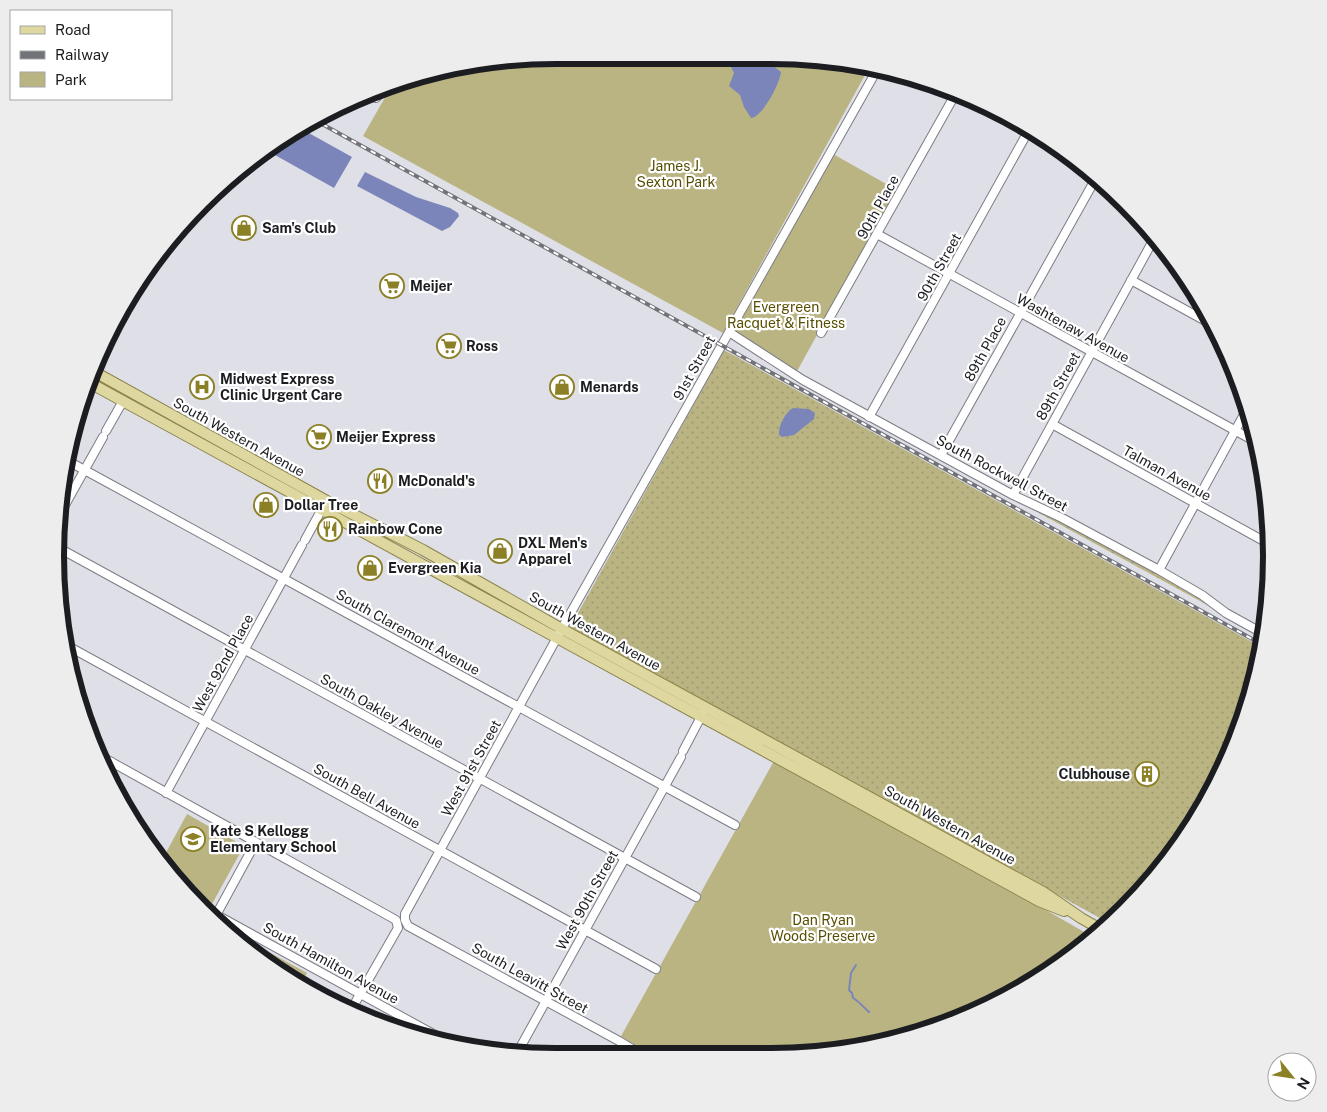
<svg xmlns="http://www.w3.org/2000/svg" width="1327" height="1112" font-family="'Public Sans',sans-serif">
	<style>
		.grass { fill: url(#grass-dots) }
		.park { fill: #bab483 }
		.water { fill: #7c85b9 }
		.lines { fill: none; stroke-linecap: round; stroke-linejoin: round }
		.stream { stroke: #7c85b9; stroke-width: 2 }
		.minor-casing { stroke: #7c7d84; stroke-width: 10 }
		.major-casing { stroke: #8c844a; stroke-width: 12 }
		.minor { stroke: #fff; stroke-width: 8 }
		.major { stroke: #ded7a0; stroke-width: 10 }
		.rail-casing { stroke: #727379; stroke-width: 4 }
		.rail { stroke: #fff; stroke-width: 2; stroke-dasharray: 5.5; stroke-linecap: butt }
		.labels { text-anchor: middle; stroke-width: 4.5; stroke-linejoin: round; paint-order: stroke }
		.park-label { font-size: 14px; fill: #574e01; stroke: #fff }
		.street-label { font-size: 14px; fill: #1c1d20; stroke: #fff }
		.poi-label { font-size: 14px; font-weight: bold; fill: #1c1d20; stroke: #fff; text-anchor: start }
		.rim { fill: none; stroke: #1c1d20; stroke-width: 6 }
	</style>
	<defs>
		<pattern id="grass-dots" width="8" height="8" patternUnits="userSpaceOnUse" patternTransform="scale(1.25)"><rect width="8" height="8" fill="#bab483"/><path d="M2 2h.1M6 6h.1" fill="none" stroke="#9f9a71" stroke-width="1.8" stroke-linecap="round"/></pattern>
	</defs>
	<rect width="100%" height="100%" fill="#dedfe7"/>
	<path class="grass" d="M724 350 1263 648 1234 747 1188 834 1125 910 1109 923 572 629 573 622Z
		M907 441 1063 521 1180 585 1222 613Z"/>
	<path class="park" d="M556 55 836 59 870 66 723 333 363 136 391 87 427 72Z
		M833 154 897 190 796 373 739 334 735 329Z
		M774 761 1030 901 1093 937 1050 972 963 1019 869 1047 771 1057 650 1056 620 1038Z
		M187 814 244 846 212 904 189 890 162 860Z
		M238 935 307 973 300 986 236 940Z"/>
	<path class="water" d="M722 58H763L781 72C780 83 762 118 751 118L744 107 740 95 729 86 734 73 730 65Z
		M298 127 352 157 334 188 266 150Z
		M365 172 416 197 450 208 458 213 459 216 450 227 442 231 357 186Z
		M793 408 809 409 815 413 814 419 794 435 782 437 779 435C778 427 785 412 793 408Z"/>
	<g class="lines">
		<path class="stream" d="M856 965 851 973 849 990 852 993 853 998C860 1002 863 1007 869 1012
			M890 1031 894 1040"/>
		<defs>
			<path id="minor" d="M369 96 376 98 384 90
				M970 98 1059 147
				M877 234 1258 443
				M1131 280 1213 325
				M729 332 803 380 1013 495 1062 518 1159 570 1202 595 1226 613 1264 634
				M821 333 956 93
				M869 417 1030 128
				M1052 424 1271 545
				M106 431 123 401
				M941 455 1096 178
				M68 461 735 825
				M1013 495 1155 237
				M56 521 103 437
				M305 540 323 507
				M57 547 696 897
				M1159 570 1247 409
				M66 645 656 969
				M683 751 703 713
				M97 754 396 920 398 928 351 1010
				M106 772 112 762
				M166 793 302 545
				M204 908 446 1041
				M215 917 256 842
				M516 1055 681 757
				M644 1056 619 1041 408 926 405 920V914L565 623 878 68"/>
			<path id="major" d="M93 371 327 501 423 550 562 629 1043 892 1081 918 1102 930
				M88 382 1039 901 1064 911"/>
		</defs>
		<use href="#minor" class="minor-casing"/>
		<use href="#major" class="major-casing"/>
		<use href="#minor" class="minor"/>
		<use href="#major" class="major"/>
		<defs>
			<path id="rail" d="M313 119 1263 645"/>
		</defs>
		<use href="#rail" class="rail-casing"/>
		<use href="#rail" class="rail"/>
	</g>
	<defs>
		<symbol id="shop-ring" viewBox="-11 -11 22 22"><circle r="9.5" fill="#fff" stroke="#8c8027" stroke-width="1.5"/><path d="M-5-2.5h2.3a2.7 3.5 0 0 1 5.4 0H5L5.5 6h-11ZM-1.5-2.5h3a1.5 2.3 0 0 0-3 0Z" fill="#8c8027"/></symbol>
		<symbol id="supermarket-ring" viewBox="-11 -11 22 22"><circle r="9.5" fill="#fff" stroke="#8c8027" stroke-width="1.5"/><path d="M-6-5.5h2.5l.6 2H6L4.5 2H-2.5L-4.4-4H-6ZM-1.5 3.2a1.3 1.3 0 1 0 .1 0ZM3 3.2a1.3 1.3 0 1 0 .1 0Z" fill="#8c8027"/></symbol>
		<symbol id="hospital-ring" viewBox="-11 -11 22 22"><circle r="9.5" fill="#fff" stroke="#8c8027" stroke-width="1.5"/><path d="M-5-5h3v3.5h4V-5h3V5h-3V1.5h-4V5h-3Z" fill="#8c8027"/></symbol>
		<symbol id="restaurant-ring" viewBox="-11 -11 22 22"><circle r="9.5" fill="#fff" stroke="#8c8027" stroke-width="1.5"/><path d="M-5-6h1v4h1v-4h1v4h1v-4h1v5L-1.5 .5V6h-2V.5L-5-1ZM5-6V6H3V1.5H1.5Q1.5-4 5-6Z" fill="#8c8027"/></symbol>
		<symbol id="building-ring" viewBox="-11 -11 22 22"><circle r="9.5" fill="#fff" stroke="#8c8027" stroke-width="1.5"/><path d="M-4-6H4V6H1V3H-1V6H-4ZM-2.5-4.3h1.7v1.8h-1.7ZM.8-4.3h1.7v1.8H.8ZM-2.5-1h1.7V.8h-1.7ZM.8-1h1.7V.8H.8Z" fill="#8c8027"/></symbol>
		<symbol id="school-ring" viewBox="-11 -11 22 22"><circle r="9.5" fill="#fff" stroke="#8c8027" stroke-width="1.5"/><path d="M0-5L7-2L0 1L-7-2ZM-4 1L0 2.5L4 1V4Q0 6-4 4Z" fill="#8c8027"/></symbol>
	</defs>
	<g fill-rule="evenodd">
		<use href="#shop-ring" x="230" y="214" width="28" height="28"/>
		<use href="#supermarket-ring" x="378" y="272" width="28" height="28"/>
		<use href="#supermarket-ring" x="435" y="332" width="28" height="28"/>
		<use href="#hospital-ring" x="188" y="373" width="28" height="28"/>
		<use href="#shop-ring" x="548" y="373" width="28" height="28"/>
		<use href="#supermarket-ring" x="305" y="423" width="28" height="28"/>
		<use href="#restaurant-ring" x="366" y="467" width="28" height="28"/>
		<use href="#shop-ring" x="252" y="491" width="28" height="28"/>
		<use href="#restaurant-ring" x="316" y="515" width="28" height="28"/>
		<use href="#shop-ring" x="486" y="537" width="28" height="28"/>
		<use href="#shop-ring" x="356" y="554" width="28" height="28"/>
		<use href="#building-ring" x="1133" y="760" width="28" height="28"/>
		<use href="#school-ring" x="179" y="825" width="28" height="28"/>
	</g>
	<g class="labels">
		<g class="park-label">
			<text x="676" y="171">James J.<tspan x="676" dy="16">Sexton Park</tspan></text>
			<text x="786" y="312">Evergreen<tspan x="786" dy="16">Racquet &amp; Fitness</tspan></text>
			<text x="823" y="925">Dan Ryan<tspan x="823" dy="16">Woods Preserve</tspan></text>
		</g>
		<g class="street-label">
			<text transform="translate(878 207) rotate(-61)" y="5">90th Place</text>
			<text transform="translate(939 267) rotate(-61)" y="5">90th Street</text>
			<text transform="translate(1073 328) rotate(29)" y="5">Washtenaw Avenue</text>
			<text transform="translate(985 349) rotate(-61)" y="5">89th Place</text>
			<text transform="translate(694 368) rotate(-61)" y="5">91st Street</text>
			<text transform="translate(1058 386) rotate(-61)" y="5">89th Street</text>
			<text transform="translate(239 437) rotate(29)" y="5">South Western Avenue</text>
			<text transform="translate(1002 473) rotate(28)" y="5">South Rockwell Street</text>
			<text transform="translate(1167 473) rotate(29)" y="5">Talman Avenue</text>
			<text transform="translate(595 631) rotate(29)" y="5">South Western Avenue</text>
			<text transform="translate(408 632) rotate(29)" y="5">South Claremont Avenue</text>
			<text transform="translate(223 663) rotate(-61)" y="5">West 92nd Place</text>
			<text transform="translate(382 711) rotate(29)" y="5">South Oakley Avenue</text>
			<text transform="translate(471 768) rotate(-61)" y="5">West 91st Street</text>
			<text transform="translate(367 796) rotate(29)" y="5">South Bell Avenue</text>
			<text transform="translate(950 825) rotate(29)" y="5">South Western Avenue</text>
			<text transform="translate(587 900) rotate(-61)" y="5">West 90th Street</text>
			<text transform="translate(331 963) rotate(29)" y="5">South Hamilton Avenue</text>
			<text transform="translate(530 978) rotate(29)" y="5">South Leavitt Street</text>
		</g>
		<g class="poi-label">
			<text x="262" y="233">Sam's Club</text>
			<text x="410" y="291">Meijer</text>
			<text x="466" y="351">Ross</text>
			<text x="220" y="384">Midwest Express<tspan x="220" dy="16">Clinic Urgent Care</tspan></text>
			<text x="580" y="392">Menards</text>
			<text x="336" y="442">Meijer Express</text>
			<text x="398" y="486">McDonald's</text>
			<text x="284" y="510">Dollar Tree</text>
			<text x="348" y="534">Rainbow Cone</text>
			<text x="518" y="548">DXL Men's<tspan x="518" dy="16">Apparel</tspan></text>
			<text x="388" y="573">Evergreen Kia</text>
			<text x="1130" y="779" text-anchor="end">Clubhouse</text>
			<text x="210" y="836">Kate S Kellogg<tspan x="210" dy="16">Elementary School</tspan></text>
		</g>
	</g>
	<path d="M0 0H1327V1112H0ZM556 64H771A492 492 0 0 1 1263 556V556A492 492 0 0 1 771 1048H556A492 492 0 0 1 64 556V556A492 492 0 0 1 556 64Z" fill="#ededed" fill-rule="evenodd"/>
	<path class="rim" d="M556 64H771A492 492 0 0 1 1263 556V556A492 492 0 0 1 771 1048H556A492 492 0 0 1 64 556V556A492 492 0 0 1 556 64Z"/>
	<rect x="10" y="10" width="162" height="90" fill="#ffffff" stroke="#a4a5a6"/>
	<rect x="20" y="26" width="25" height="8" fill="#ded7a0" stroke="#a4a5a6"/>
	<text x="55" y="35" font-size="15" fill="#1c1d20">Road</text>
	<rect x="20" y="51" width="25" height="8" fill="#727379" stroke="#a4a5a6"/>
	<text x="55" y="60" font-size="15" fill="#1c1d20">Railway</text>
	<rect x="20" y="72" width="25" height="15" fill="#bab483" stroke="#a4a5a6"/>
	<text x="55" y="85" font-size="15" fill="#1c1d20">Park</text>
	<g transform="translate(1292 1077) rotate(120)"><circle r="24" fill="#ffffff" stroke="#a4a5a6"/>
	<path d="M0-4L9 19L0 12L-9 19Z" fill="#8c8027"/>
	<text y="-8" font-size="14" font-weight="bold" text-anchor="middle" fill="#1c1d20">N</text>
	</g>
</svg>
